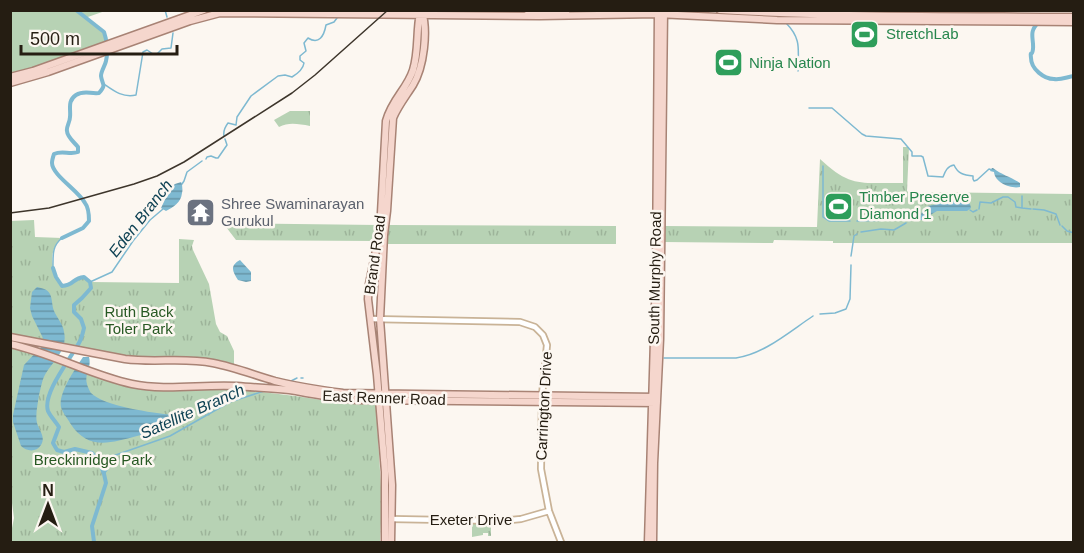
<svg xmlns="http://www.w3.org/2000/svg" width="1084" height="553" font-family="Helvetica,sans-serif">
	<style>
		.grass { fill: #b7d2b4 }
		.park { fill: url(#park-tufts) }
		.water { fill: url(#water-rules) }
		.lines { fill: none; stroke-linecap: round; stroke-linejoin: round }
		.stream { stroke: #7eb9d1; stroke-width: 1.5 }
		.river { stroke: #7eb9d1; stroke-width: 4 }
		.minor-casing { stroke: #c9b397; stroke-width: 8 }
		.major-casing { stroke: #a88375; stroke-width: 9 }
		.minor { stroke: #fff; stroke-width: 4.5 }
		.major { stroke: #f5d6cd; stroke-width: 6 }
		.rail { stroke: #3d352b; stroke-width: 1.5 }
		.labels { text-anchor: middle; stroke-width: 5; stroke-linejoin: round; paint-order: stroke }
		.leisure-label { font-size: 15px; fill: #27864d; stroke: #fcf7f1; text-anchor: start }
		.worship-label { font-size: 15px; fill: #5b616d; stroke: #fcf7f1; text-anchor: start }
		.street-label { font-size: 15px; fill: #251d12; stroke: #fcf7f1 }
		.park-label { font-size: 15px; fill: #275923; stroke: #fcf7f1 }
		.water-label { font-size: 16px; font-style: italic; fill: #0f4254; stroke: #fcf7f1 }
	</style>
	<defs>
		<pattern id="park-tufts" width="24" height="20" patternUnits="userSpaceOnUse" patternTransform="scale(1.5)"><rect width="24" height="20" fill="#b7d2b4"/><path d="M3 7l-1-3M5 7V3M7 7l1-3M15 17l-1-3M17 17v-4M19 17l1-3" fill="none" stroke="#9db49a"/></pattern>
		<pattern id="water-rules" width="6" height="5" patternUnits="userSpaceOnUse" patternTransform="scale(1.5)"><rect width="6" height="5" fill="#7eb9d1"/><path d="M0 2.5h6" fill="none" stroke="#6796a8"/></pattern>
	</defs>
	<rect width="100%" height="100%" fill="#fcf7f1"/>
	<path class="grass" d="M10 11H105L85 18 104 34 105 42 33 69 11 75Z"/>
	<path class="park" d="M290 111H310V126C298 124 289 122 279 127L274 120Z
		M903 147H909L907 191C913 196 914 196 920 192L1073 194V243H833V241L774 240 773 243 663 242V226L817 227 820 159C852 189 862 182 903 183Z
		M34 220 35 237 62 238C47 250 51 272 62 286 75 285 72 278 84 277L90 282 179 283V239L194 240 192 246 193 250 209 284 216 324 220 332 227 336 234 351V366L137 358 11 335 10 221Z
		M223 223 378 225 374 241 236 240Z
		M388 225 616 226V244H385L386 232Z
		M10 346 22 349 102 379 136 387 229 388 295 396 335 402 376 404 382 504 380 542H11V533L14 518 10 488Z
		M472 523H491V536H488V533H483V535L472 537Z"/>
	<path class="water" d="M992 168H993C1002 175 1011 177 1020 183V187C1011 189 995 183 994 172L990 171Z
		M181 182 182 184C182 187 183 190 182 193 181 203 173 207 166 211L161 208 171 187 175 184Z
		M962 199 970 204 971 208 967 211H937L922 220H914L905 223 920 217 923 209 928 206Z
		M240 260 251 272V281L246 282 238 280C233 272 229 266 240 260Z
		M37 287C55 290 50 299 54 311 57 318 63 324 64 332 68 349 54 360 46 373 42 379 41 388 39 395 38 403 35 415 37 423 39 430 46 437 41 445 36 453 26 451 21 446L13 422V415L24 365 41 347 43 338 32 316 30 308 32 292Z
		M83 357H89C92 368 84 374 87 384 87 385 90 392 91 393 103 406 154 413 172 415V425C160 430 149 433 137 436 110 443 88 451 70 423 68 419 62 412 61 407 58 393 76 368 83 357Z"/>
	<g class="lines">
		<path class="stream" d="M165 10 167 17
			M786 23C802 39 798 50 798 71
			M104 84C114 91 123 98 136 95L143 52 147 50 153 54H157L162 49 171 48 173 33
			M809 108H832L862 134 866 136 901 139 912 152V156H921L923 157 928 176 943 177C945 172 947 166 954 165 958 174 964 175 973 176V179L974 181 977 180 989 169 992 170
			M224 136C223 131 225 127 228 123L236 125 237 117 251 96 278 76 285 75 292 77C297 74 303 70 304 63L300 60V56L306 51 304 43 308 38C319 45 324 36 326 25L334 22 337 18
			M206 159 207 157 211 156 216 158H218L227 145 225 139
			M823 166V217L829 221H850
			M182 184 184 181 187 172 202 161
			M1022 196V208L1031 209
			M979 209 980 202 991 203 1003 197H1008L1015 202 1016 207 1022 208
			M1033 209 1044 210 1056 214 1060 225
			M970 210 973 212 977 210
			M857 221 892 220 900 217
			M1062 226 1067 231 1074 233
			M861 232 881 229 894 230 906 223
			M851 256 854 236 857 234
			M53 268C53 255 52 246 62 238
			M90 282 112 272 133 241 150 220 163 209
			M820 314 835 313 846 309 850 299 851 265
			M664 358H736C764 354 789 332 813 316
			M301 378H303
			M291 381 297 378
			M104 474 109 467 110 457 170 436 230 402 264 391"/>
		<path class="river" d="M1039 22C1028 32 1034 38 1033 49 1032 58 1030 49 1031 58 1031 69 1044 79 1054 79 1061 80 1067 77 1074 76
			M62 238 83 228 89 221C89 215 89 208 85 203 79 191 52 175 52 163 52 160 53 157 54 154 62 150 70 155 78 152V147C75 143 67 137 67 131 66 127 70 122 70 117 71 109 67 101 76 95 84 90 90 94 99 93 107 84 102 85 101 76 101 71 105 66 106 61 108 53 107 40 104 32L76 10
			M53 268 56 277 62 286C75 285 72 278 84 277L90 282 91 288 82 298 74 305V312L81 319 84 328C83 332 82 337 80 341 72 357 42 393 48 411 50 416 56 422 59 427L53 443 57 450 64 452 75 449 92 453 99 461 104 474 106 483 92 526 94 542"/>
		<defs>
			<path id="minor" d="M371 319 520 322 535 327 543 335 547 345 542 395 541 469 549 511 561 542
				M391 519 501 521 521 519 549 511"/>
			<path id="major" d="M527 10H567
				M720 10C838 17 956 16 1074 17
				M10 77 33 71 204 10
				M10 83 48 72 190 21 220 13 540 16 657 14 777 20 1074 22
				M10 337 125 359C155 363 184 357 213 363 234 367 254 375 275 381 298 387 320 390 343 393L657 397
				M10 344C52 353 90 375 132 384 166 391 202 384 237 386 256 388 276 388 296 391 317 395 338 399 359 400L657 403
				M385 542V472L377 375 368 299 369 284 380 231 386 121C392 99 407 89 413 70 419 51 416 32 420 13
				M391 542 392 485 380 319 384 235 387 211 393 118C398 106 406 96 413 85 424 67 428 31 422 11
				M648 542 656 272 658 12
				M653 542 654 463 660 339 664 12"/>
		</defs>
		<use href="#minor" class="minor-casing"/>
		<use href="#major" class="major-casing"/>
		<use href="#minor" class="minor"/>
		<use href="#major" class="major"/>
		<path class="rail" d="M10 213 49 208 134 184 157 176 184 162 292 93 315 75 388 10"/>
	</g>
	<defs>
		<symbol id="stadium-square" viewBox="-11 -11 22 22"><rect x="-9" y="-9" width="18" height="18" rx="4" fill="#2e9e5b" stroke="#fcf7f1"/><path d="M0-5a6.5 5 0 1 0 0 10a6.5 5 0 1 0 0-10ZM-3.5-1.8h7v3.6h-7Z" fill="#fff"/></symbol>
		<symbol id="temple-square" viewBox="-11 -11 22 22"><rect x="-9" y="-9" width="18" height="18" rx="4" fill="#6b7280" stroke="#fcf7f1"/><path d="M0-6L5-2H3V0L6.5 2.5H4V6H1.5V3h-3V6H-4V2.5H-6.5L-3 0V-2H-5Z" fill="#fff"/></symbol>
	</defs>
	<g fill-rule="evenodd">
		<use href="#stadium-square" x="848" y="18" width="33" height="33"/>
		<use href="#stadium-square" x="712" y="46" width="33" height="33"/>
		<use href="#stadium-square" x="822" y="190" width="33" height="33"/>
		<use href="#temple-square" x="184" y="196" width="33" height="33"/>
	</g>
	<g class="labels">
		<g class="leisure-label">
			<text x="886" y="39">StretchLab</text>
			<text x="749" y="68">Ninja Nation</text>
			<text x="859" y="202">Timber Preserve<tspan x="859" dy="17">Diamond 1</tspan></text>
		</g>
		<g class="worship-label">
			<text x="221" y="209">Shree Swaminarayan<tspan x="221" dy="17">Gurukul</tspan></text>
		</g>
		<g class="street-label">
			<text transform="translate(375 255) rotate(-82)" y="5">Brand Road</text>
			<text transform="translate(655 278) rotate(-89)" y="5">South Murphy Road</text>
			<text transform="translate(384 398) rotate(2)" y="5">East Renner Road</text>
			<text transform="translate(544 406) rotate(-87)" y="5">Carrington Drive</text>
			<text x="471" y="525">Exeter Drive</text>
		</g>
		<g class="park-label">
			<text x="139" y="317">Ruth Back<tspan x="139" dy="17">Toler Park</tspan></text>
			<text x="93" y="465">Breckinridge Park</text>
		</g>
		<g class="water-label">
			<text transform="translate(140 218) rotate(-52)" y="6">Eden Branch</text>
			<text transform="translate(192 411) rotate(-24)" y="6">Satellite Branch</text>
		</g>
	</g>
	<rect width="1084" height="553" fill="none" stroke="#251d12" stroke-width="24"/>
	<g transform="translate(48 505)" stroke="#fcf7f1" stroke-width="4.5" paint-order="stroke">
	<path d="M0-4.5L10 22L0 15L-10 22Z" fill="#251d12"/>
	<text y="-9" font-size="16" font-weight="bold" text-anchor="middle" fill="#251d12">N</text>
	</g>
	<path d="M21 45v9h156v-9" fill="none" stroke="#251d12" stroke-width="3"/>
	<text x="30" y="45" font-size="18" fill="#251d12" stroke="#fcf7f1" stroke-width="4.5" paint-order="stroke">500 m</text>
</svg>
